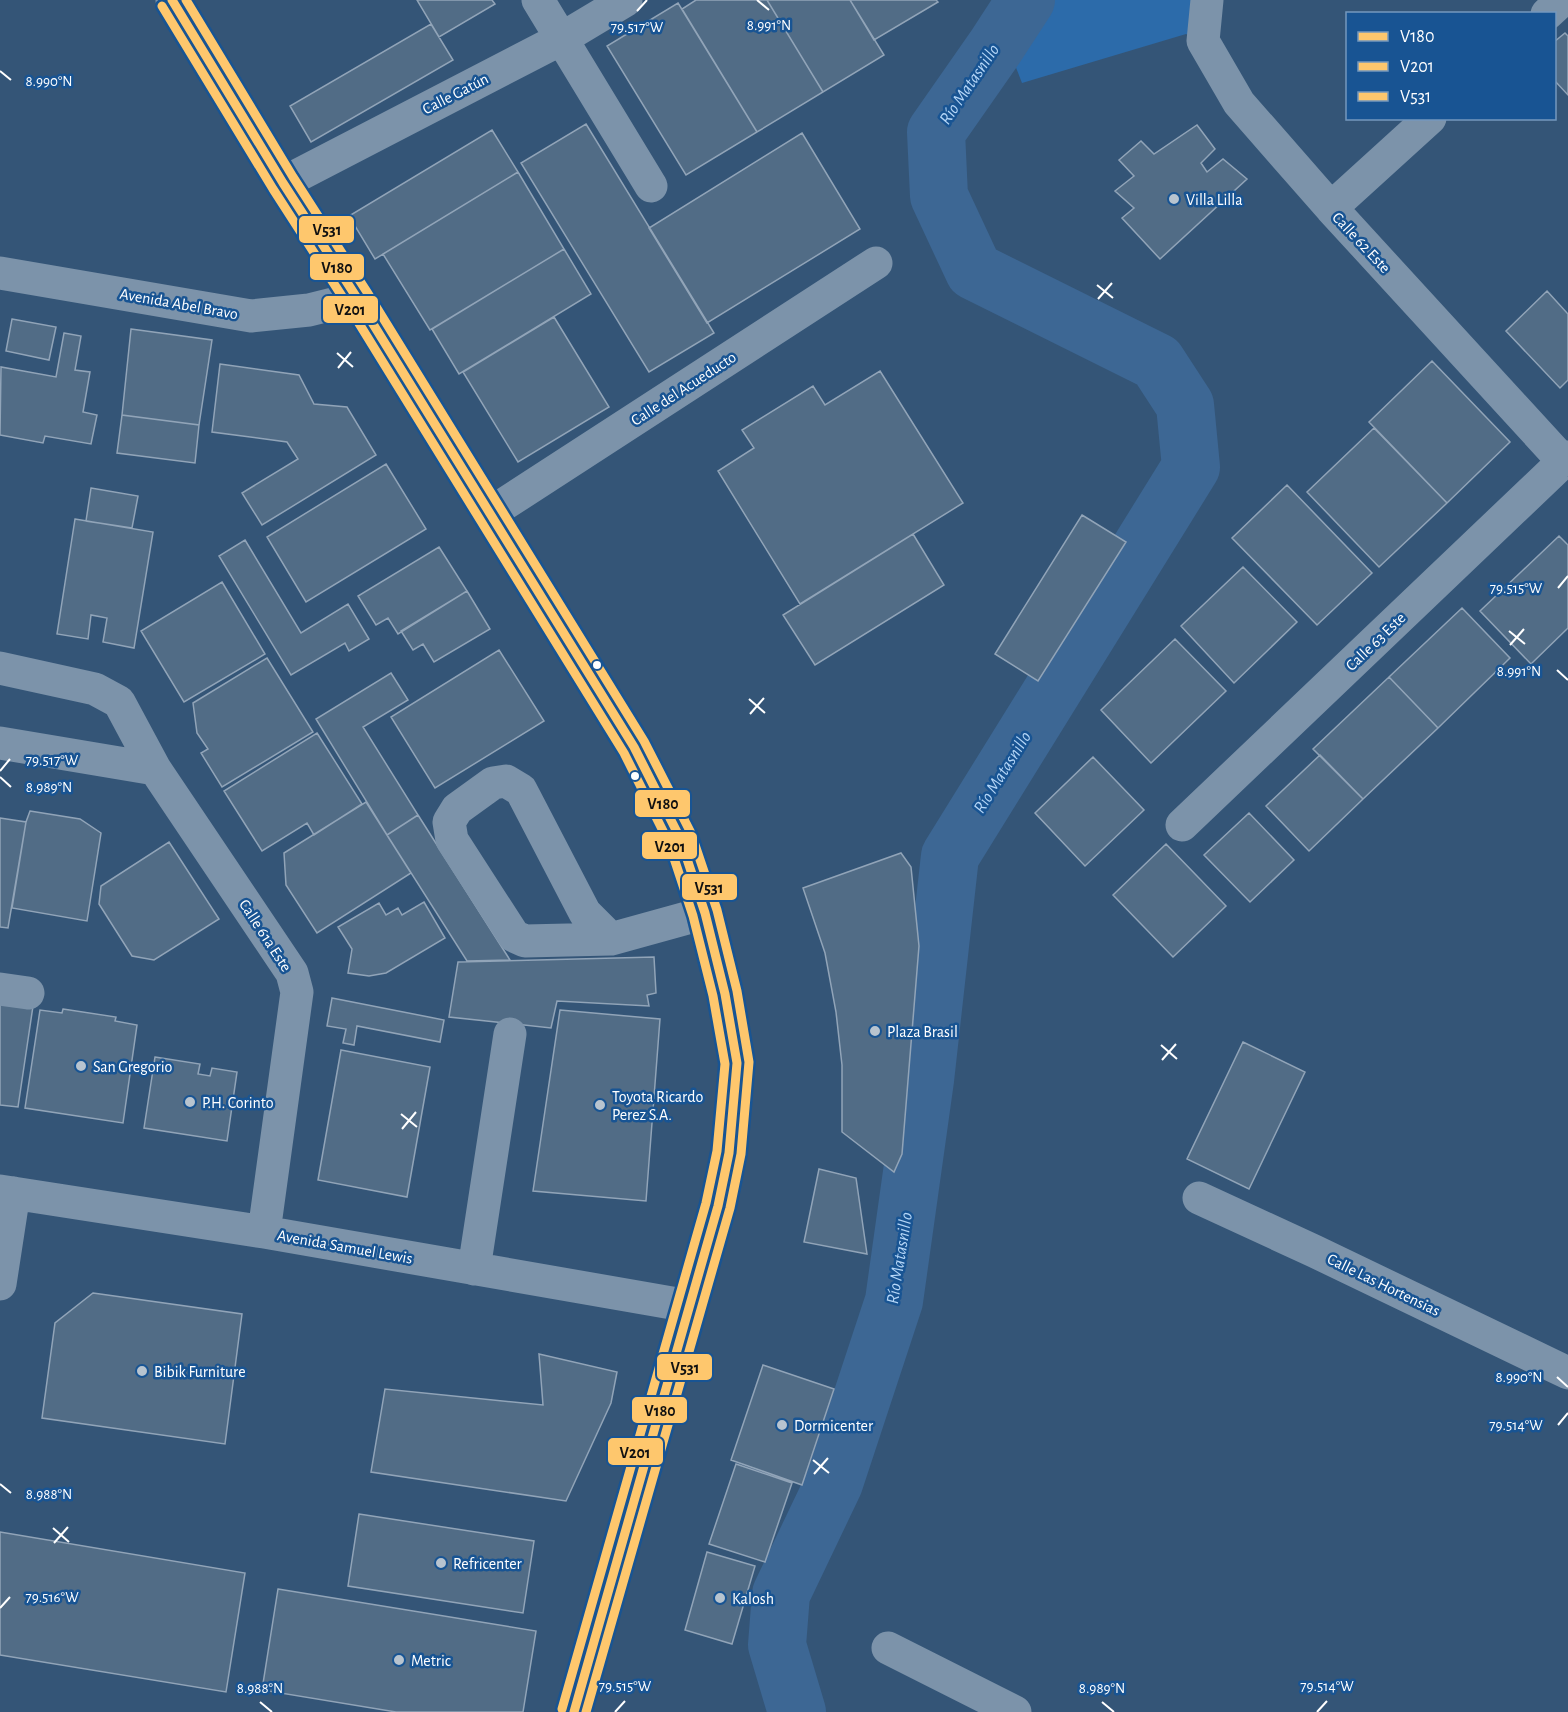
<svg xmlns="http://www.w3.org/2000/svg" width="1568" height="1712" font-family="'Alegreya Sans',sans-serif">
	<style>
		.green { fill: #2c6baa }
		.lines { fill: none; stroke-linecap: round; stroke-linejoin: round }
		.river { stroke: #3d6794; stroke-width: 58 }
		.building { fill: #516c86; stroke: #91a4b8; stroke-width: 1.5 }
		.minor { stroke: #7c93aa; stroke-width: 33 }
		.major { stroke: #7b91a8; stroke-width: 33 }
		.bus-1-casing { stroke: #185493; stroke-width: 14 }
		.bus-2-casing { stroke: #185493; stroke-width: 14 }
		.bus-3-casing { stroke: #185493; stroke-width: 14 }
		.bus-1 { stroke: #fec76d; stroke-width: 9 }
		.bus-2 { stroke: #fec76d; stroke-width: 9 }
		.bus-3 { stroke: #fec76d; stroke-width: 9 }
		.ticks { fill: none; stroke: #fff; stroke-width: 2 }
		.poi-dot { fill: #b8c4cf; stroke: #185493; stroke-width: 2 }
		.bus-dot { fill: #fff; stroke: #185493; stroke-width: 2 }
		.labels { text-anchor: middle; stroke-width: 5; stroke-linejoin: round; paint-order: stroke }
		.street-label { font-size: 16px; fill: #fff; stroke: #185493 }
		.poi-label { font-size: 16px; fill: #fff; stroke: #185493; text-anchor: start }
		.water-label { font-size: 18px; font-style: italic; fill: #b5d6f7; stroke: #185493 }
		.ticks-label { font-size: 15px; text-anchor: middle; fill: #fff; stroke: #185493; stroke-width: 5; stroke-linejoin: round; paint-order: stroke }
		.line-badge { stroke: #185493; stroke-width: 2 }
		.pale-badge-label { font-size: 16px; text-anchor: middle; font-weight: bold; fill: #111 }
	</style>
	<rect width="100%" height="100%" fill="#345577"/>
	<path class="green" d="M1012 0H1207L1203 41 1186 34 1022 83 998 21Z"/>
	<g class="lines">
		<path class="river" d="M797 1712 777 1645 781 1594 834 1483 894 1301 925 1080 950 856 1191 467 1185 405 1157 362 974 271 939 196 936 132 996 46 1026 0"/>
	</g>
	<path class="building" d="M417 0H492L495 4 439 37Z
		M696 0H767L823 92 757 132 682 9Z
		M767 0H850L884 55 823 92Z
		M850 0H936L938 2 874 40Z
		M678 3 757 132 686 175 607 46Z
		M431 24 453 60 311 142 290 106Z
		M1565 33 1568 36V95L1554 80V42Z
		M586 124 714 333 649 372 521 163Z
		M1197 125 1215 149 1201 163 1207 172 1223 159 1247 179 1160 259 1122 218 1134 208 1115 191 1134 176 1119 160 1141 141 1154 154Z
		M492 130 518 172 375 259 349 216Z
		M802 133 860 229 707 323 649 228Z
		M518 172 564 249 430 330 383 254Z
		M564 249 591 294 459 374 432 329Z
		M1547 291 1568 314V380L1560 388 1506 331Z
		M554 317 609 407 518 462 463 372Z
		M12 319 56 327 49 360 6 351Z
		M131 329 212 340 199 425 122 415Z
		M64 333 81 336 75 370 90 372 83 412 97 415 91 444 45 436 43 443 0 435 1 367 56 377Z
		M1432 361 1510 442 1447 503 1369 422Z
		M220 364 299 375 314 404 347 407 376 455 262 525 242 493 298 459 287 442 212 432Z
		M880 371 963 503 800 604 718 471 754 448 742 430 813 386 825 405Z
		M122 415 199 425 195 463 117 453Z
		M1374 428 1447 503 1379 567 1307 492Z
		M386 464 426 529 306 602 267 537Z
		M1287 485 1372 573 1317 625 1232 538Z
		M91 488 138 496 132 528 86 521Z
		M1082 515 1126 542 1038 681 995 654Z
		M75 519 153 532 134 648 103 642 107 618 91 615 88 639 57 634Z
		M913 534 944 585 815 665 783 615Z
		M1559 536 1568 545V628L1531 664 1480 611Z
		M245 540 301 633 348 604 369 639 349 651 345 643 291 675 219 556Z
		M439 547 467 591 398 634 388 618 376 625 358 596Z
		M1243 567 1297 622 1234 683 1181 626Z
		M222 582 265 654 184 702 141 631Z
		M467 591 490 629 434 662 423 644 413 650 401 631Z
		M1462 608 1510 658 1438 728 1389 677Z
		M1175 639 1226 691 1151 763 1101 710Z
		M499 650 544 721 435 788 391 717Z
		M267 658 313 732 222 787 201 753 208 749 197 733 193 703Z
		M391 673 408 700 363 727 418 815 387 835 316 719Z
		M1389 677 1438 728 1363 799 1313 749Z
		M317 733 362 804 314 835 307 823 262 851 224 791Z
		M1320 755 1363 799 1309 851 1266 806Z
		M1093 757 1144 810 1085 866 1035 813Z
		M366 802 411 873 317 933 286 885 284 853Z
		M30 811 80 819 101 833 87 921 12 908 26 822Z
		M1249 813 1294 860 1250 902 1204 855Z
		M418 815 510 960 467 961 387 835Z
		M0 818 26 822 8 928 0 927Z
		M169 842 219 919 154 960 132 956 99 904 101 886Z
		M1166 844 1226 906 1173 957 1113 895Z
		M901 853 911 867 919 946 902 1154 894 1172 842 1132V1065L836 1012 825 953 803 888Z
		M424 902 445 938 386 973 369 976 348 973 352 949 338 927 379 903 386 915 398 908 402 915Z
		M654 957 656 993 647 995 649 1006 557 1001 551 1028 449 1017 458 962Z
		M332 998 444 1020 440 1042 357 1026 354 1045 343 1043 346 1029 327 1026Z
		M0 1000 33 1006 18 1107 0 1105Z
		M63 1009 116 1017 115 1021 137 1025 123 1123 25 1108 40 1010 62 1013Z
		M560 1010 660 1019 646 1201 533 1191Z
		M1243 1042 1305 1072 1249 1189 1187 1159Z
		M341 1050 430 1067 407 1197 318 1180Z
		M155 1057 200 1064 198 1074 210 1076 212 1068 237 1072 227 1141 144 1128Z
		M819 1169 856 1178 867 1254 804 1242Z
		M93 1293 242 1314 225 1444 42 1418 55 1323Z
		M539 1354 617 1372 611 1403 566 1501 371 1472 385 1389 543 1405Z
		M763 1365 834 1389 802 1485 731 1460Z
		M736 1464 792 1483 765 1562 709 1544Z
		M359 1514 534 1541 523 1613 348 1586Z
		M0 1532 245 1573 226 1692 0 1655Z
		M707 1552 755 1566 732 1644 685 1630Z
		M278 1589 536 1631 523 1712H396L262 1690Z"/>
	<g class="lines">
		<path class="minor" d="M538 0 651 186
			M1207 0 1203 41 1239 103 1331 208 1563 461
			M1547 14 1562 0
			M283 183 561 39 626 0
			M1331 208 1430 118
			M0 273 251 316 309 310 357 298
			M489 514 876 263
			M0 668 95 689 119 702 155 769 292 973 297 992 264 1232
			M0 743 155 769
			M1182 825 1568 457
			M611 939 585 913 521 790 506 781 493 783 457 809 449 822 452 840 514 936 525 941 611 939 705 913
			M0 989 28 993
			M0 1191 264 1232 689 1306
			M1199 1198 1314 1251 1568 1373
			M474 1269 510 1034
			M0 1284 14 1193
			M888 1648 1015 1712"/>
		<path class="major" d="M172 0 283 183 357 298 634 747 680 838 705 913 725 994 737 1063 729 1153 718 1206 574 1712"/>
		<defs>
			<path id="bus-1" d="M172 0 283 183 357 298 634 747 680 838 705 913 725 994 737 1063 729 1153 718 1206 574 1712"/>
			<path id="bus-2" d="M162 6 273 189 347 304 624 753 669 843 693 916 713 996 725 1064 717 1151 706 1203 562 1709"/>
			<path id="bus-3" d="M186 0 293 177 367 292 644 741 691 833 717 910 737 991 749 1062 741 1154 730 1208 586 1712"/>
		</defs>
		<use href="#bus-1" class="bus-1-casing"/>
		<use href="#bus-2" class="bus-2-casing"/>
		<use href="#bus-3" class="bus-3-casing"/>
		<use href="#bus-1" class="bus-1"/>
		<use href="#bus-2" class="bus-2"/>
		<use href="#bus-3" class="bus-3"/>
	</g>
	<path class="ticks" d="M757 0 769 10M637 11 647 0M0 71 11 80M1097 285 1113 298M1098 299 1112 283M337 353 353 367M338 368 351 352M1558 588 1568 576M1509 631 1525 644M1510 645 1524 629M1557 670 1568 680M749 699 765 713M750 714 764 698M0 771 10 759M0 777 11 787M1161 1045 1177 1059M1162 1060 1176 1044M401 1114 417 1127M402 1129 416 1112M1557 1377 1568 1387M1558 1425 1568 1413M813 1460 829 1473M814 1474 828 1458M0 1484 11 1493M53 1528 69 1542M54 1543 68 1527M0 1608 10 1597M260 1702 272 1712M1102 1702 1114 1712M615 1712 625 1701M1317 1712 1327 1701"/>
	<g class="poi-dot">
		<circle cx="1174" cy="199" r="6"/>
		<circle cx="875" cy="1031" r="6"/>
		<circle cx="81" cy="1066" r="6"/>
		<circle cx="190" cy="1102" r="6"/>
		<circle cx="600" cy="1105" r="6"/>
		<circle cx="142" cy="1371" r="6"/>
		<circle cx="782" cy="1425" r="6"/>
		<circle cx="441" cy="1563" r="6"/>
		<circle cx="720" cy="1598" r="6"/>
		<circle cx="399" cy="1660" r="6"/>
	</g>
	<g class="bus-dot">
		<circle cx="597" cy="665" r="5"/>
		<circle cx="635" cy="776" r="5"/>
	</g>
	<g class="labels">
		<g class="street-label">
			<text transform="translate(455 93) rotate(-27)" y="6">Calle Gatún</text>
			<text transform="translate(1362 242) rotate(47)" y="6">Calle 62 Este</text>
			<text transform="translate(179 303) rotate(10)" y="6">Avenida Abel Bravo</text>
			<text transform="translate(683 388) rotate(-33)" y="6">Calle del Acueducto</text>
			<text transform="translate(1375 641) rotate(-44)" y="6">Calle 63 Este</text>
			<text transform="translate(266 935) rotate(57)" y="6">Calle 61a Este</text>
			<text transform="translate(345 1246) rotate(10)" y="6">Avenida Samuel Lewis</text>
			<text transform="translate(1384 1284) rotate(26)" y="6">Calle Las Hortensias</text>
		</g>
		<g class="poi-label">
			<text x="1186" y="205">Villa Lilla</text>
			<text x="887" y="1037">Plaza Brasil</text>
			<text x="93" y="1072">San Gregorio</text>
			<text x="612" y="1102">Toyota Ricardo<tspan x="612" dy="18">Perez S.A.</tspan></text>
			<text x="202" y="1108">P.H. Corinto</text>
			<text x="154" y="1377">Bibik Furniture</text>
			<text x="794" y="1431">Dormicenter</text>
			<text x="453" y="1569">Refricenter</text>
			<text x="732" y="1604">Kalosh</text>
			<text x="411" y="1666">Metric</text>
		</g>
		<g class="water-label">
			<text transform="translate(969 84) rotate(-56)" y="6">Río Matasnillo</text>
			<text transform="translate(1002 772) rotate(-58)" y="6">Río Matasnillo</text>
			<text transform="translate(899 1258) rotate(-81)" y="6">Río Matasnillo</text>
		</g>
	</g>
	<g class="ticks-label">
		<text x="769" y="30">8.991°N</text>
		<text x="637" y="32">79.517°W</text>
		<text x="49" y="86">8.990°N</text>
		<text x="1516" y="593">79.515°W</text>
		<text x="1519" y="676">8.991°N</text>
		<text x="52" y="765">79.517°W</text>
		<text x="49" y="792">8.989°N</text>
		<text x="1519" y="1382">8.990°N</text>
		<text x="1516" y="1430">79.514°W</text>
		<text x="49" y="1499">8.988°N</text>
		<text x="52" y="1602">79.516°W</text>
		<text x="625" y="1691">79.515°W</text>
		<text x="1327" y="1691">79.514°W</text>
		<text x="260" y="1693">8.988°N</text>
		<text x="1102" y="1693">8.989°N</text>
	</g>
	<g class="line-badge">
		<rect x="298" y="215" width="57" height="29" rx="6" fill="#fec76d"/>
		<rect x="309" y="253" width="56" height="28" rx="6" fill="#fec76d"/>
		<rect x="322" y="295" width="57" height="29" rx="6" fill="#fec76d"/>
		<rect x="634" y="789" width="57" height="29" rx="6" fill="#fec76d"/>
		<rect x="641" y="831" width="57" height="29" rx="6" fill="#fec76d"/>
		<rect x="681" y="873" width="57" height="28" rx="6" fill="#fec76d"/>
		<rect x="656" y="1353" width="57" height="28" rx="6" fill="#fec76d"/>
		<rect x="631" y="1396" width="57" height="28" rx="6" fill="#fec76d"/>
		<rect x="607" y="1437" width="57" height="29" rx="6" fill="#fec76d"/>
	</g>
	<g class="pale-badge-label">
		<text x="327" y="235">V531</text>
		<text x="337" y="273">V180</text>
		<text x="350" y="315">V201</text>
		<text x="663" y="809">V180</text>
		<text x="670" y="852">V201</text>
		<text x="709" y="893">V531</text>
		<text x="685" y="1373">V531</text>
		<text x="660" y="1416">V180</text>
		<text x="635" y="1458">V201</text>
	</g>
	<rect x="1346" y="12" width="210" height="108" fill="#185493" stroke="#7498be" stroke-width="1.5"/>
	<rect x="1358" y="32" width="30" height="9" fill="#fec76d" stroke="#7498be" stroke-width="1.5"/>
	<text x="1400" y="42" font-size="18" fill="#ffffff">V180</text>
	<rect x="1358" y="62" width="30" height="9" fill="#fec76d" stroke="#7498be" stroke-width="1.5"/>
	<text x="1400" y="72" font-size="18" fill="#ffffff">V201</text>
	<rect x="1358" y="92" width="30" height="9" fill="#fec76d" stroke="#7498be" stroke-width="1.5"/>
	<text x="1400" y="102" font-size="18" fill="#ffffff">V531</text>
</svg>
